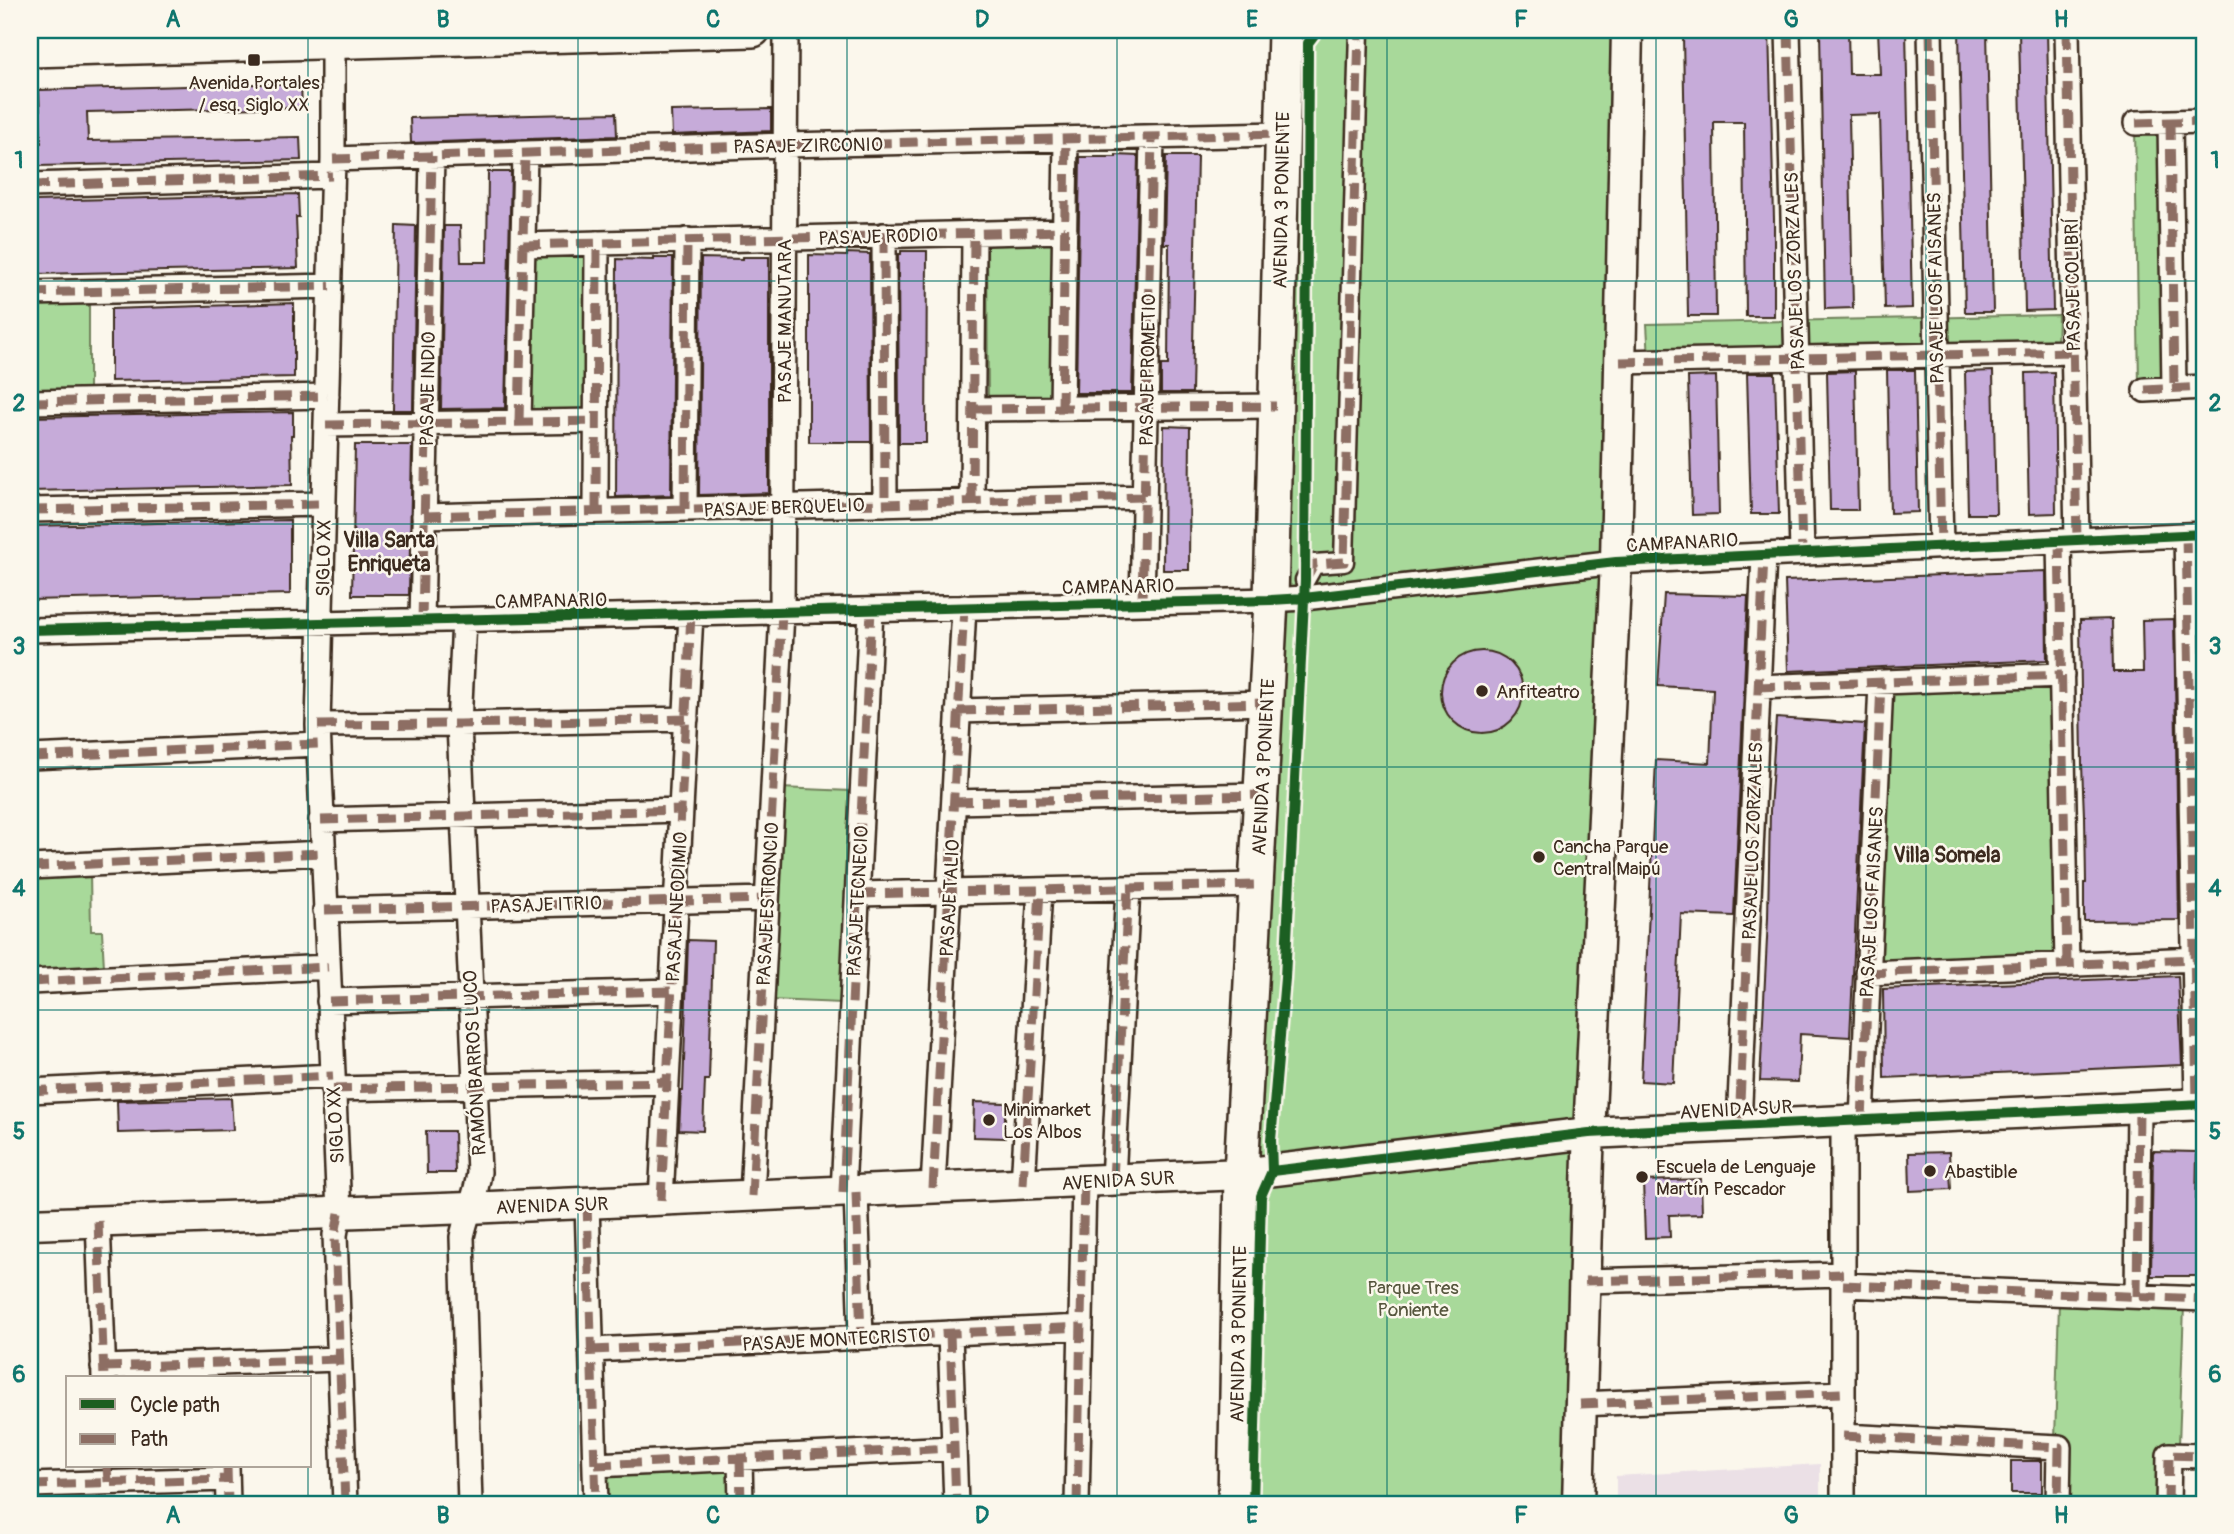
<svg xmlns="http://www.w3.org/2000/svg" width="2234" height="1534" font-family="Pangolin,sans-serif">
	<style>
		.built { fill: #ebe0e6 }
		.green { fill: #a8d99a; stroke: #72825c; stroke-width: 2 }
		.building { fill: #c6abd9; stroke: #3b2a1e; stroke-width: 2 }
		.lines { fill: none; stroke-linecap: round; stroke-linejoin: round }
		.pedestrian-casing { stroke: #3b2a1e; stroke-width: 23 }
		.minor-casing { stroke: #3b2a1e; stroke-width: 28 }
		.tertiary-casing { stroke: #3b2a1e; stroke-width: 35 }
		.secondary-casing { stroke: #3b2a1e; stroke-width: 38 }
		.pedestrian { stroke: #fbf7ec; stroke-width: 18 }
		.minor { stroke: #fbf7ec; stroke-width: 23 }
		.tertiary { stroke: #fbf7ec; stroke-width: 30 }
		.secondary { stroke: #fbf7ec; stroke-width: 33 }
		.quiet { stroke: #8d6e63; stroke-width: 9; stroke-dasharray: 18 9; stroke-linecap: butt }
		.cycleway-casing { stroke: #fbf7ec; stroke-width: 15 }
		.cycleway { stroke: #1b5e20; stroke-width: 10 }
		.grid { fill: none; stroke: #0f766e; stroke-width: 2; stroke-opacity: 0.55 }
		.poi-dot { fill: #3b2a1e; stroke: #fbf7ec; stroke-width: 2.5 }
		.labels { text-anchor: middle; stroke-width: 5; stroke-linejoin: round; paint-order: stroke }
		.poi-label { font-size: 19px; fill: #3b2a1e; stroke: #fbf7ec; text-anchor: start }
		.street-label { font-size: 19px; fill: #3b2a1e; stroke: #fbf7ec }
		.park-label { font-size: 19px; fill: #56563d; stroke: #fbf7ec }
		.neighbourhood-label { font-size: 21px; font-weight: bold; fill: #3b2a1e; stroke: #fbf7ec }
		.neatline { fill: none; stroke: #0f766e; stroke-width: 2.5 }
		.grid-label { font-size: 23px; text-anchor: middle; font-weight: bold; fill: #0f766e }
	</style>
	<rect width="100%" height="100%" fill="#fbf7ec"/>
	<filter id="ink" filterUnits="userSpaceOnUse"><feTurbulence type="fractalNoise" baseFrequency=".0143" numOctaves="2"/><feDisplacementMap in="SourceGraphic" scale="14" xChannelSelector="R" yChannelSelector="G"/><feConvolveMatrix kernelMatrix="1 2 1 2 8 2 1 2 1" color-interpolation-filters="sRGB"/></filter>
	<g filter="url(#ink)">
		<path class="built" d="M1820 1464V1504H1616V1476Z"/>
		<path class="green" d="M1302 30H1619L1571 1504H1245L1296 125Z
			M2166 126 2170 386H2139L2135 127Z
			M987 240H1055L1056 399 988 400Z
			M530 252H590V412H530Z
			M30 303H89V391L30 392Z
			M2058 315 2057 348 1649 359 1647 324Z
			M2054 686 2058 957 1878 967 1891 694Z
			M780 788 851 791 842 1003 771 1000Z
			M90 872 91 931H102L104 967 30 972V874Z
			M2059 1302 2184 1306 2179 1445H2163L2161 1504H2066L2068 1440H2055Z
			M737 1462 739 1504H607L606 1465Z"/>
		<path class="building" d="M1741 30H1769L1774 219V316H1746L1744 122H1714L1716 316H1688L1683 36 1741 35Z
			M1820 30H1848L1849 74H1880L1878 30H1906L1912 308 1885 309 1880 114 1849 115 1853 308 1825 309Z
			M1959 30H1987L1993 312H1965Z
			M2019 30H2047L2053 310 2025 311Z
			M261 84H301L302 107 87 112 88 141 300 137 301 160 39 166 38 143H41L39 90Z
			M771 109V131L672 135 671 111Z
			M616 113 617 136 411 143 410 118Z
			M1116 155 1138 156 1132 393H1076L1080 157H1116Z
			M1166 156H1197L1192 393H1161V365H1168L1169 244H1164Z
			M488 172H511L505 408 441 409 444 226H460L461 262H487Z
			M298 194 299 217H296L298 268 36 274 35 201Z
			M396 225 416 226 413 410H393Z
			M901 251H927L926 443H899L898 254H901Z
			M847 253 870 254 871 442H809V255L847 256Z
			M743 257H769V493L699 495 701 258 743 259Z
			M654 258H673L671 495 616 497 617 259 654 260Z
			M294 303V377L111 381V309Z
			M1887 370H1915L1918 512 1890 513Z
			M1855 371 1858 510H1830L1827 372Z
			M1993 371 1996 514H1968L1965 372Z
			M2054 372 2056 513 2029 514 2026 373Z
			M1747 373H1775L1779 514H1751Z
			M1716 376 1719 514 1692 515 1688 377Z
			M293 412V435H291L292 485 30 491V469H32L30 417Z
			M1164 426 1190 427 1189 570H1163Z
			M355 445H412L409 595H352Z
			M290 520V594L30 600V526Z
			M2046 571 2047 660 1788 671 1785 581Z
			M1664 594 1748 596 1734 916 1681 914 1673 1083 1641 1081 1656 760 1710 763 1713 689 1658 686Z
			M2112 619 2113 672H2143L2142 620 2174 619 2179 920 2084 921V883H2086L2085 816H2084L2082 764 2080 620Z
			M1441 692a41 41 0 1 1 82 0a41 41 0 1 1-82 0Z
			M1776 718 1865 724 1850 1037 1800 1034 1798 1082 1760 1081 1768 918 1770 811Z
			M688 940 713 941 709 1080H705L703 1131 679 1130 681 1091H683Z
			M2178 976 2182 1065 1884 1078 1883 989Z
			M231 1098 233 1130 118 1133 117 1101Z
			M974 1102 1005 1103V1138L973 1137Z
			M426 1131H454L455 1173H427Z
			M2153 1151 2197 1152 2196 1206 2204 1214V1276H2151Z
			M1949 1152 1951 1189 1910 1191 1909 1153Z
			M1701 1179 1702 1214 1669 1215 1670 1237 1645 1238 1643 1181Z
			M2011 1461H2042V1493H2011Z"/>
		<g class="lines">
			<defs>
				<path id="pedestrian" d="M1305 580 1314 564 1344 562 1359 30"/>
				<path id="minor" d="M333 30V159L318 725 339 1213 335 1235 345 1504
					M1788 30 1802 553
					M1930 30 1941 547
					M2067 30 2077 540
					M2170 122 2174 388
					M2136 123 2204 121
					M333 159 785 145 1283 134
					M30 185 332 176
					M884 235 885 504
					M523 245 1065 231
					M30 293 330 286
					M1620 362 2074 352
					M2145 390 2204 387
					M30 402 327 396
					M1062 408 1066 139
					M973 409 1276 406
					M519 422 525 153
					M326 425 597 421
					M972 501 974 233
					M685 509 687 240
					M30 510 324 504
					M596 511 597 243
					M424 516 1144 497
					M2186 535 2197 1104
					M2059 541 2067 965
					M1142 603 1152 137
					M464 620 459 724 479 1172C477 1195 466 1215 462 1237L470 1504
					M422 621 432 156
					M30 630 1271 600 1304 598 1616 562 2204 534
					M1758 687 2062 675
					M958 711 1266 703
					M318 725 459 724 686 719
					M30 757 318 744
					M954 802 1262 795
					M321 820 681 810
					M30 867 323 853
					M858 894 1257 885
					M325 910 767 899
					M1868 973 2195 959
					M30 982 328 967
					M329 1001 672 991
					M333 1089 667 1082
					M30 1091 333 1076
					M1862 1120 1881 683
					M1739 1126 1764 555
					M1113 1180 1128 888
					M1023 1185 1040 890
					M933 1188 964 607
					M843 1192 871 610
					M856 1192 861 1337
					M752 1196 782 612 786 30
					M661 1200 691 614
					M587 1203 596 1504
					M98 1221 104 1378
					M1585 1281 1843 1274
					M1843 1285 2204 1299
					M2137 1296 2139 1107
					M950 1333 956 1504
					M591 1350 1081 1327
					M103 1367 339 1359
					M1580 1404 1843 1393
					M1843 1436 2059 1447 2058 1504
					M740 1458 741 1504
					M595 1465 954 1448
					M227 1466 228 1504
					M30 1485 227 1479
					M1077 1504 1084 1182
					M1843 1504V1121
					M2168 1504 2169 1455 2204 1456"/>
				<path id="tertiary" d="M30 1224 469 1208 1241 1174 1589 1133 2204 1104
					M1578 1504 1588 1156 1616 562 1627 30"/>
				<path id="secondary" d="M30 50 753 30
					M1235 1504 1241 1174 1271 600 1285 30"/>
			</defs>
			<use href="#pedestrian" class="pedestrian-casing"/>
			<use href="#minor" class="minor-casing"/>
			<use href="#tertiary" class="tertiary-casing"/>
			<use href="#secondary" class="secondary-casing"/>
			<use href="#pedestrian" class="pedestrian"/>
			<use href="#minor" class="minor"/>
			<use href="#tertiary" class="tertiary"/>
			<use href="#secondary" class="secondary"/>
			<path class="quiet" d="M624 30V33
				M1788 30 1802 553
				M1930 30 1941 547
				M2067 30 2077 540
				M2170 122 2174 388
				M2136 123 2204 121
				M333 159 785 145 1283 134
				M30 185 332 176
				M884 235 885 504
				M523 245 1065 231
				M30 293 330 286
				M1620 362 2074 352
				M2145 390 2204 387
				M30 402 327 396
				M1062 408 1066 139
				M973 409 1276 406
				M519 422 525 153
				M326 425 597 421
				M972 501 974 233
				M685 509 687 240
				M30 510 324 504
				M596 511 597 243
				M424 516 1144 497
				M2186 535 2197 1104
				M2059 541 2067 965
				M1307 577 1314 564 1344 562 1359 30
				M1142 603 1152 137
				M422 621 432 156
				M1758 687 2062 675
				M958 711 1266 703
				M318 725 459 724 686 719
				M30 757 318 744
				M954 802 1262 795
				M321 820 681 810
				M30 867 323 853
				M858 894 1257 885
				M325 910 767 899
				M1868 973 2195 959
				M30 982 328 967
				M329 1001 672 991
				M333 1089 667 1082
				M30 1091 333 1076
				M1862 1120 1881 683
				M1739 1126 1764 555
				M1113 1180 1128 888
				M1023 1185 1040 890
				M933 1188 964 607
				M843 1192 871 610
				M856 1192 861 1337
				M752 1196 782 612
				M661 1200 691 614
				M587 1203 596 1504
				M339 1213 335 1235 345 1504
				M98 1221 104 1378
				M1585 1281 1843 1274
				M1843 1285 2204 1299
				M2137 1296 2139 1107
				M950 1333 956 1504
				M591 1350 1081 1327
				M103 1367 339 1359
				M1580 1404 1843 1393
				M1843 1436 2059 1447 2058 1504
				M740 1458 741 1504
				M595 1465 954 1448
				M107 1466 108 1482
				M227 1466 228 1504
				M30 1485 227 1479
				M1077 1504 1084 1182
				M2168 1504 2169 1455 2204 1456"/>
			<defs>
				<path id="cycleway" d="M30 630 1271 600 1304 598 1616 562 2204 534
					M1272 1171 1589 1133 2204 1104
					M1253 1504 1261 1196 1272 1171 1271 1140 1285 978 1305 580 1308 43 1314 35 1315 30"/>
			</defs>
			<use href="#cycleway" class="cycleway-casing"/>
			<use href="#cycleway" class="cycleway"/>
		</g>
	</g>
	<path class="grid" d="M308 30V1378M578 30V1504M847 30V1504M1117 30V1504M1387 30V1504M1656 30V1504M1926 30V1504M30 281H2204M30 524H2204M30 767H2204M30 1010H2204M30 1253H2204M308 1466V1504"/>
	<g class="poi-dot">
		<rect x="247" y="53" width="14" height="14" rx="3.5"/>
		<circle cx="1482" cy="691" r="7"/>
		<circle cx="1539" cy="857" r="7"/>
		<circle cx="989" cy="1120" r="7"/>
		<circle cx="1930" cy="1171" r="7"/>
		<circle cx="1642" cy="1177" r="7"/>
	</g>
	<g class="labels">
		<g class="poi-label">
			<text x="254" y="89" text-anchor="middle">Avenida Portales<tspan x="254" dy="22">/ esq. Siglo XX</tspan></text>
			<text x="1496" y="698">Anfiteatro</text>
			<text x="1553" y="853">Cancha Parque<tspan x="1553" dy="22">Central Maipú</tspan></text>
			<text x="1003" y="1116">Minimarket<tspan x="1003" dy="22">Los Albos</tspan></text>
			<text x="1656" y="1173">Escuela de Lenguaje<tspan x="1656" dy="22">Martín Pescador</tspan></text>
			<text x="1944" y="1178">Abastible</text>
		</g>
		<g class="street-label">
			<text transform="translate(808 145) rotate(-1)" y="7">PASAJE ZIRCONIO</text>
			<text transform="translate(1281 200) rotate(-89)" y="7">AVENIDA 3 PONIENTE</text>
			<text transform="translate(878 236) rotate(-2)" y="7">PASAJE RODIO</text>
			<text transform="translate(1794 271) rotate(-92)" y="7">PASAJE LOS ZORZALES</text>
			<text transform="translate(2072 285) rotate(-91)" y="7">PASAJE COLIBRÍ</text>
			<text transform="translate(1935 288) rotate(-91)" y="7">PASAJE LOS FAISANES</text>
			<text transform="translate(784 321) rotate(-90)" y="7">PASAJE MANUTARA</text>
			<text transform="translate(1147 370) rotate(-89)" y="7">PASAJE PROMETIO</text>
			<text transform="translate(427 389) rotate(-89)" y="7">PASAJE INDIO</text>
			<text transform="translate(784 507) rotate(-2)" y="7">PASAJE BERQUELIO</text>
			<text transform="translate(1682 542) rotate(-3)" y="7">CAMPANARIO</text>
			<text transform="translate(323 558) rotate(-89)" y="7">SIGLO XX</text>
			<text transform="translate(1118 586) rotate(-1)" y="7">CAMPANARIO</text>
			<text transform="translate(551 600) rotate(-1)" y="7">CAMPANARIO</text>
			<text transform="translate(1263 767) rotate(-87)" y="7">AVENIDA 3 PONIENTE</text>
			<text transform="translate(1752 841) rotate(-88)" y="7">PASAJE LOS ZORZALES</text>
			<text transform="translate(949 898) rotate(-87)" y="7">PASAJE TALIO</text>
			<text transform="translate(857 901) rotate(-87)" y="7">PASAJE TECNECIO</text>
			<text transform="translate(1871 902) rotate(-87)" y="7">PASAJE LOS FAISANES</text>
			<text transform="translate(546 904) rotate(-2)" y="7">PASAJE ITRIO</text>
			<text transform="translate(767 904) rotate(-87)" y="7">PASAJE ESTRONCIO</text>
			<text transform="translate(676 907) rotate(-87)" y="7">PASAJE NEODIMIO</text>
			<text transform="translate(474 1063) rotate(-93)" y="7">RAMÓN BARROS LUCO</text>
			<text transform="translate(1736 1109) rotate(-3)" y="7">AVENIDA SUR</text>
			<text transform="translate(335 1125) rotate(-93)" y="7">SIGLO XX</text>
			<text transform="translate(1118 1180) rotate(-3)" y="7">AVENIDA SUR</text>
			<text transform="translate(552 1205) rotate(-2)" y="7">AVENIDA SUR</text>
			<text transform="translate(1238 1334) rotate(-89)" y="7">AVENIDA 3 PONIENTE</text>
			<text transform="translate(836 1339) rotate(-3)" y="7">PASAJE MONTECRISTO</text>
		</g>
		<g class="park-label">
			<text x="1413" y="1294">Parque Tres<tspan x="1413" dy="22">Poniente</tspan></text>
		</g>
		<g class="neighbourhood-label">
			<text x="389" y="547">Villa Santa<tspan x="389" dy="24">Enriqueta</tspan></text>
			<text x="1947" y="862">Villa Somela</text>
		</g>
	</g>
	<rect width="2234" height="1534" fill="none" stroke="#fbf7ec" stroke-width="77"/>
	<rect x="66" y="1376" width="245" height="91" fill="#fbf7ec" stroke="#aea59a" stroke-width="2"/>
	<rect x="80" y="1399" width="35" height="10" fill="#1b5e20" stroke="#aea59a" stroke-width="2"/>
	<text x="130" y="1412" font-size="21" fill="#3b2a1e">Cycle path</text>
	<rect x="80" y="1434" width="35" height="10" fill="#8d6e63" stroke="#aea59a" stroke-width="2"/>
	<text x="130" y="1446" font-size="21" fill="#3b2a1e">Path</text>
	<rect x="38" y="38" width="2158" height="1458" class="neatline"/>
	<g class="grid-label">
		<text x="173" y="27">A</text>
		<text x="443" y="27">B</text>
		<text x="713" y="27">C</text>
		<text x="982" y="27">D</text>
		<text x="1252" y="27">E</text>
		<text x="1521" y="27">F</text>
		<text x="1791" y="27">G</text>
		<text x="2061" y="27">H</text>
		<text x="19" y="168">1</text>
		<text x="2215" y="168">1</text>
		<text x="19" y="411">2</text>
		<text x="2215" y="411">2</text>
		<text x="19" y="654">3</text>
		<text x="2215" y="654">3</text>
		<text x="19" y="896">4</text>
		<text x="2215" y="896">4</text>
		<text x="19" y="1139">5</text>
		<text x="2215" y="1139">5</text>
		<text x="19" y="1382">6</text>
		<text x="2215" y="1382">6</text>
		<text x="173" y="1523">A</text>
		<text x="443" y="1523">B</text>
		<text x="713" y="1523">C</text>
		<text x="982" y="1523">D</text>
		<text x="1252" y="1523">E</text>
		<text x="1521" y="1523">F</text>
		<text x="1791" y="1523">G</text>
		<text x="2061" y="1523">H</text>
	</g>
</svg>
